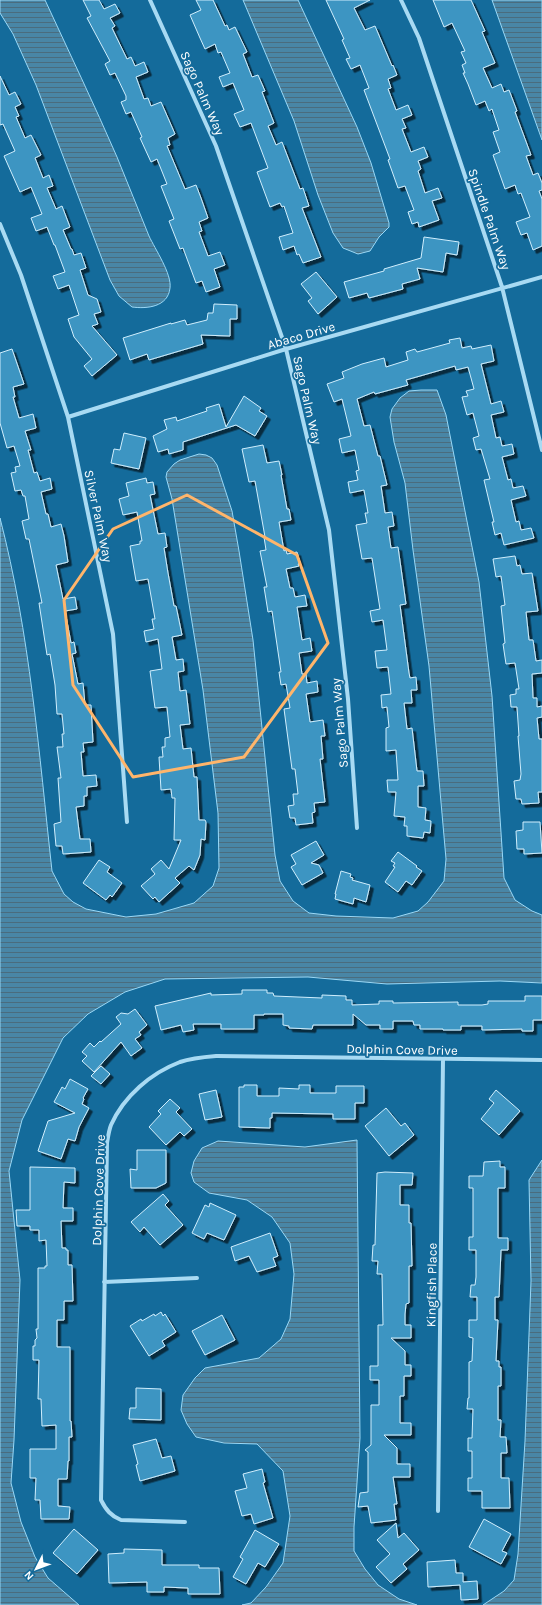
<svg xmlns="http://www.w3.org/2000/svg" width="542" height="1605" font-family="Karla,sans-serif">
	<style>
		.water { fill: url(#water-rules); stroke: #9ad8f6 }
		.building { fill: #3d95c2; stroke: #d0eefd; filter: url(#shadow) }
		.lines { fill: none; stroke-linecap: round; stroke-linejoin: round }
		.minor { stroke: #a8daf3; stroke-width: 4 }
		.marked { fill: none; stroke: #ffb56b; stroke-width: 3; stroke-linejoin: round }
		.labels { text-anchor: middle; stroke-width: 3.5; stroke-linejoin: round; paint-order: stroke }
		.street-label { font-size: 13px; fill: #fff; stroke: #146b9b }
	</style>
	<defs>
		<pattern id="water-rules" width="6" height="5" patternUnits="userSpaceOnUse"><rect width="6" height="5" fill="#4986a6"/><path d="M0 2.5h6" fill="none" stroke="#4a6c7e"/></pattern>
		<filter id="shadow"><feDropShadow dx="3.5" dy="3.5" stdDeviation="0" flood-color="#0009"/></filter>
	</defs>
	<rect width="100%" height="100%" fill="#146b9b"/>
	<path class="water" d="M0 0H45C69 52 94 104 117 157 128 183 138 210 149 236 155 249 172 274 170 288 168 307 147 309 132 307L119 296 110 280 36 85 13 34 0 13Z
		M243 0H298L357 127 371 163 389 223V227L379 237 370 251 358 254 343 248 333 233 318 195 294 121Z
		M492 0H542V140Z
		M421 390H437L446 415 479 582 492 696 504 878 515 900 532 911 542 915V983L500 981 387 984 308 977 165 979 125 992 88 1014 63 1038 22 1120 9 1171 20 1280 14 1440 11 1483 21 1522 35 1557 48 1578 79 1605H0V518C30 634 39 753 52 871L64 894 73 902 86 909 126 917 156 914 194 903 213 886 219 868 218 813 203 690 172 499 166 477 167 472 174 464 180 460 199 454 206 455 212 458 217 465 232 511 239 551 253 640 275 855 280 881 293 901 309 913 336 916 393 918 418 911 428 902 444 881 446 859 429 666 413 550 405 483 394 442 390 417 392 409 400 398 409 391Z
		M357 1140 360 1438 354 1527V1551L365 1569 378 1585 399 1599 417 1605H242L251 1603 266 1587 283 1563 290 1516 283 1471 257 1444 224 1443 196 1437 187 1424 181 1410 183 1395 195 1378 205 1368 259 1358 281 1339 290 1319 294 1274 290 1243 272 1217 247 1200 209 1193 194 1182 191 1173 194 1161 202 1148 218 1141 305 1147Z
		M542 1160V1605H483L504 1591 514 1580 518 1554 525 1441 531 1281 529 1180Z"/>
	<path class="building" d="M83 0H99L104 9 115 4 120 13 110 18 115 26 112 28 127 59 131 57 135 66 144 62 148 72 136 77 144 99 148 98 151 106 161 102 175 134 168 138 170 145 167 146 185 189 196 185 201 198 208 218 199 222 202 231 199 232 208 256 220 252 225 265 214 269 220 287 206 292 202 281 196 283 183 248 180 249 169 221 174 219 161 186 167 184 157 159 151 162 140 138 142 137 131 112 126 114 121 102 126 100V96L115 73 110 75 105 64 110 61 87 18 91 16Z
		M196 0H213L225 26 227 25 229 30 235 27 247 52 243 54 252 77 258 75 265 91 262 92 274 123 268 126 276 145 282 142 300 189 303 188 309 206 302 208 321 257 303 263 299 254 297 255 294 246 283 250 279 237 293 233 284 206 282 207 280 203 270 207 257 172 268 168 251 123 240 127 234 114 244 110 233 83 223 87 219 77 230 73 221 52 218 53 215 44 205 49 200 38 190 15 201 10Z
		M326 0H370L354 8 365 30 375 26 392 66 393 65 397 75 388 79 391 88 388 89 396 110 408 105 412 115 402 119 406 128 402 129 411 152 424 147 428 157 418 161 421 169 418 171 425 193 438 188 442 198 432 201 439 220 419 227 418 222 412 224 408 212 414 210 405 186 398 188 388 160 390 159 364 90 369 88 360 65 351 69 346 59 350 58 342 40 344 39Z
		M433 0H471L485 31 482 32 495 63 483 68 492 88 501 84 504 92 509 90 517 111 515 112 531 155 526 156 533 175 538 173 542 183V190L539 191 542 199V246L533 250 527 233 521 235 516 222 530 217 521 193 518 194 515 185 505 189 493 155 500 152 493 132 499 130 492 109 489 111 485 101 476 105 468 84 463 73H465L462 65 466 63 461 52 465 51 452 23 444 27Z
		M0 76 9 95 15 92 21 104 15 107 19 116 16 117 25 138 31 135 41 155 35 158 43 178 49 175 53 186 47 188 56 209 62 206 70 227 63 230 71 249H72L74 255 81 253 86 268 80 270 87 292 88 295 97 299 101 312 94 314 98 324 92 326 117 355 92 376 84 366 92 359 74 337 68 319 79 315 69 285 58 289 53 276 65 272 55 245H54L47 227 36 231 31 218 42 214 31 187 20 192 4 156 15 151 3 124 0 125Z
		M424 237 459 242 457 255 446 253 443 272 417 268 420 279 402 284 403 289 369 298 367 293 349 298 344 282 384 271V269L421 258Z
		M316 272 337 297 318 314 308 301 312 298 301 284Z
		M214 304 237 305V319H230V336L201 335 203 344 149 360 147 354 130 360 123 338 171 323V324L185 320 187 325 207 320 208 313H213Z
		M460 338 462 348 471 346 472 349 491 345 494 361 481 364 491 404 501 401 504 412 491 415 496 438 500 437 502 446 512 444 514 454 502 457 508 480 511 479 513 488 523 486 526 496 511 500 516 522 519 521 521 530 531 528 534 538 504 545 501 533 495 535 492 522H494L484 480 490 479 481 449 476 450 473 438 479 436 473 413 467 415 462 397 468 396 466 391 474 389 468 367 456 370 455 366 406 380 408 385 375 394 374 392 357 399 364 426 370 425 378 456H380L387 485 381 486 385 513 392 512 394 526 388 527 391 548 398 547 406 604 400 605 409 673 410 678 416 677 417 690H411L412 703H404L407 729 412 728 417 771H423L424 786H418V807L426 808 425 820 431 821 430 833 424 832 423 838 407 836V826H404L405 817 394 816 396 792H388L387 780H398L396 750 386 751V728L389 727 387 707 382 708 381 695 391 694 388 667 377 668 375 651 387 650 383 620 372 622 370 611 380 609 372 558 362 559 356 525 367 523 365 513H368L364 490 350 493 348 482 358 480 356 471 359 470 355 450 342 453 339 439 351 436 342 399 334 402 327 384 344 378 342 372 362 364 384 358 386 367 408 360 406 352 415 349 417 352 450 343 449 340Z
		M12 349 24 384 13 387 15 397H13L19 418 33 414 36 428 25 431 31 450H28L34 473 37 472 40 481 50 478 52 489 41 492 46 514H48L51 527 61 524 64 536 68 562 56 565 63 599 75 597 77 609 65 611 71 643 74 642 76 653 72 654 78 684 83 683 85 705H91L93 742 83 743 84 752H81L83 776 96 775 97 786 87 787V796H84V806L76 807 80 839H90L91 852 63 854 62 846H56L54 824 61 822 58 778H61L57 747H63L62 734H64L62 714H57L55 685 50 654 47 655 39 603H42L29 539H26L22 521 29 519 25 496H23L21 490 15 491 11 473 16 472 15 467 20 466 14 446 7 448 0 423V353Z
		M244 396 261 408 259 411 267 416 255 436 236 425 183 442V450L169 454 168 449 158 452 153 436 167 429 164 420 176 417 177 421 207 411 206 408 219 404 226 427Z
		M124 433 146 438 139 469 111 463 114 449 120 450Z
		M263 445 267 463 279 461 282 475H281L287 509H289L291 520 279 522 284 551 286 550 287 554 297 552 300 563 298 564 299 566 286 569 290 588H293L295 597 305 595 307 606 297 607 302 640 310 638 312 651 299 653 302 674H306L307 683 317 681 318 692 306 694 310 722 323 720 325 736H321L323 759H320L325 802 314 803 315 812 312 813 313 823 296 825 295 818H290L288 806 294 805 293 794H298L295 769H292L284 709 290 708 286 684 281 685 279 672H281L272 611 268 612 264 587H267L260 551 266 550 264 537H265L255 481 249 482 242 449Z
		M146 478 147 483 153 482 155 494 150 495 158 534 165 533 167 547 164 548 168 573 174 606H176L182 635 172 637 176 660 183 659 184 671 178 672 180 691 186 690 190 724 180 725 183 749 191 748 194 777H197L199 820H205L206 822 205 840 201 839 200 855 194 870 189 866 175 878 180 883 159 902 155 897 153 899 141 886 155 874 151 869 161 860 169 869 181 840H174L175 798H172L171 789 161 790 159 757H163L162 747H165V738L170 737 167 707 155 708 150 671 162 669 158 639 146 642 144 631 154 629 152 619H155L148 579 136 581 130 546 140 544V541H142L137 512 123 515 119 499 129 496 126 483Z
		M515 556 517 566 520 565 522 574 532 573 538 611 526 612 529 640H533L536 661 542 660V673L532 674 533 698H537V707L542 706V717L537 718 539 739H542V792H538L539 803 522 804 521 799H516L514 781 520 780 521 774 518 736H519L517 707H511L510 695 516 694V689H519L515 663 506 664 503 644 505 643 501 606 505 605 501 576 496 577 493 559Z
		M523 822H540L542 853 524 854V849H517L516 831 523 830Z
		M316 841 324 855 311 863 319 865 323 873 302 885 291 867 296 864 291 855Z
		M398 852 417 866 416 867 422 871 412 885 406 881 398 892 385 882 395 867 393 866 395 863 391 861Z
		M99 860 110 867 107 872 122 883 112 897 110 895 106 900 83 883Z
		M341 871 351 874 350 877 353 878 352 880 370 885 366 902 354 898 353 904 335 899 336 894H335Z
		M242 990H267V993H273L274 996 322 998V995L346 996V1000H352V1005L379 1004V1001H393V1003L458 1002V1005H482L488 1004V1001H525V996H542V1020H533V1031H522V1029L482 1030V1026H461V1030H443V1029H420V1025H414L413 1021H393V1029H380V1025H366L353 1014V1025H313L312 1029 289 1028V1026L283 1025V1014H264V1015H254V1029H221V1024H193L194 1030 183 1032 181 1025 161 1030 155 1006 211 993V995L242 994Z
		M135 1009 147 1025 139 1032 141 1035 135 1039 142 1048 131 1056 121 1042 94 1072 82 1061 87 1056 82 1052 90 1043 94 1047 100 1041 101 1042 121 1024 116 1017 121 1013 128 1014Z
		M101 1066 110 1074 101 1084 91 1076Z
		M70 1079 88 1089 83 1098 84 1099 82 1104 89 1108 79 1127 75 1141 68 1139 61 1159 38 1151 48 1121 75 1113 54 1102 62 1087 65 1089Z
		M244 1085H257V1096H279V1088L299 1089V1085H310V1093H336V1086H364V1103H355V1119H333V1114L272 1113V1118H270V1128L239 1127V1087H244Z
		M216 1090 222 1117 205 1120 199 1094Z
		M496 1090 520 1111 499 1135 481 1119 494 1103 489 1099Z
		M170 1099 180 1108 176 1112 192 1129 184 1136 180 1132 166 1145 149 1127 161 1114 158 1111Z
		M386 1108 401 1126 405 1123 414 1135 389 1156 365 1126Z
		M137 1150H166V1183L156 1188H131L130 1169 137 1170Z
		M500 1161V1167H505V1188H498V1238H508V1250H501L499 1297H495V1320H498L496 1361H499V1367H501V1386H498V1420H501L500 1437H506L507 1453H501V1478H509L510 1508H482V1491H468V1478H472V1451H468V1438H472L473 1409H467L468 1398H469V1362L472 1361 473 1338 469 1337V1320H477V1297H470L471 1285H475L476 1277V1250H469V1237H473V1188H469V1176H483L484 1162Z
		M30 1167 75 1168V1183L64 1182 63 1208H73V1221H61L62 1248H66V1250H68V1265H72L73 1301H64V1320H57V1347H70V1421H71L72 1437H69V1461H68L67 1479H58V1506L70 1507 69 1519H41L40 1500H35L36 1478H30V1449H56V1425L42 1426 41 1399H38L39 1360H33V1346H35V1340L37 1338 36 1329H38V1268H45V1266H47L46 1240 39 1241V1230H30V1226H17L16 1210H30Z
		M385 1172 413 1173 412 1185H400V1205H409V1223H411L412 1266H409V1303L406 1304 405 1314V1325H411V1338H391L405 1351V1365H411V1376H404V1396H400V1423H411V1435H384L397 1448V1464H410V1477H393L397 1504H394L396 1520 371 1523 368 1506 358 1507 360 1493 368 1492V1452L365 1450 371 1445V1405H379V1380H370V1366H378V1325H383L382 1274H377L378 1261H372L373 1245H375L377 1173Z
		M163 1194 169 1201 165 1205 183 1225 160 1245 144 1227 140 1232 131 1222Z
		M210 1203 236 1215 224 1240 207 1233 204 1239 192 1233 205 1205 209 1207Z
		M270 1233 278 1256 273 1258 276 1266 257 1272 249 1256 235 1261 231 1247Z
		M161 1312 163 1316 165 1314 176 1332 162 1341 165 1346 149 1356 130 1326 141 1319 142 1321 154 1314 155 1316Z
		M222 1315 235 1340 205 1355 192 1331Z
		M136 1388 161 1389V1420L129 1419 130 1408H136Z
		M156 1439 162 1458 171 1456 175 1471 140 1481 136 1465 138 1464 133 1445Z
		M262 1469 265 1482 263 1483 273 1518 254 1524 251 1514 242 1516 235 1491 247 1488 243 1474Z
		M484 1519 511 1534 502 1551 507 1553 501 1564 469 1547Z
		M396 1523 398 1538 404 1533 419 1550 403 1564 407 1569 391 1583 376 1567 390 1554 377 1540Z
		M74 1529 98 1550 77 1574 53 1553Z
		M255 1530 279 1544 265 1567 258 1563 246 1584 233 1577 243 1559 240 1557Z
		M124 1549 162 1550V1565H199V1568H219L220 1594H188V1588L164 1587V1592H147V1582L109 1583 108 1554 124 1553Z
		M455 1560 456 1573H463V1582L477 1581 478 1599 461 1600 460 1585 428 1587 427 1562Z"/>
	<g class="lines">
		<path class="minor" d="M150 0 216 146 286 349 329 530 348 699 357 828
			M401 0 419 38 502 287 542 450
			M0 224 21 275 68 417 113 634 127 822
			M68 417 286 349 542 277
			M104 1282 197 1278
			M438 1511 443 1059
			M185 1522 121 1520C111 1516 106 1510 101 1500L107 1143C108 1137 109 1130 111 1125 124 1096 151 1073 180 1062 192 1058 205 1057 217 1056L542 1060"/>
	</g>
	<path class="marked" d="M187 495 297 555 328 643 244 757 133 777 73 685 64 600 113 529Z"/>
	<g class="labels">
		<g class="street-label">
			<text transform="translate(203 93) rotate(66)" y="5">Sago Palm Way</text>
			<text transform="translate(490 219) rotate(71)" y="5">Spindle Palm Way</text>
			<text transform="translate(301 335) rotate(-16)" y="5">Abaco Drive</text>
			<text transform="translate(308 400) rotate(77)" y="5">Sago Palm Way</text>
			<text transform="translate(99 516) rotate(78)" y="5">Silver Palm Way</text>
			<text transform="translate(339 723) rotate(-95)" y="5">Sago Palm Way</text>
			<text transform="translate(402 1049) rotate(1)" y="5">Dolphin Cove Drive</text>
			<text transform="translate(98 1190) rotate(-88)" y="5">Dolphin Cove Drive</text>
			<text transform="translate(431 1285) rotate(-89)" y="5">Kingfish Place</text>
		</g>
	</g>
	<g transform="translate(36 1569) rotate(228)" stroke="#146b9b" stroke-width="3" paint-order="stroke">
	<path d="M0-3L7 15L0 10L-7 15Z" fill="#ffffff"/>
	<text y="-6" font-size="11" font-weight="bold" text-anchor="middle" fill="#ffffff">N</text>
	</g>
</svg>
